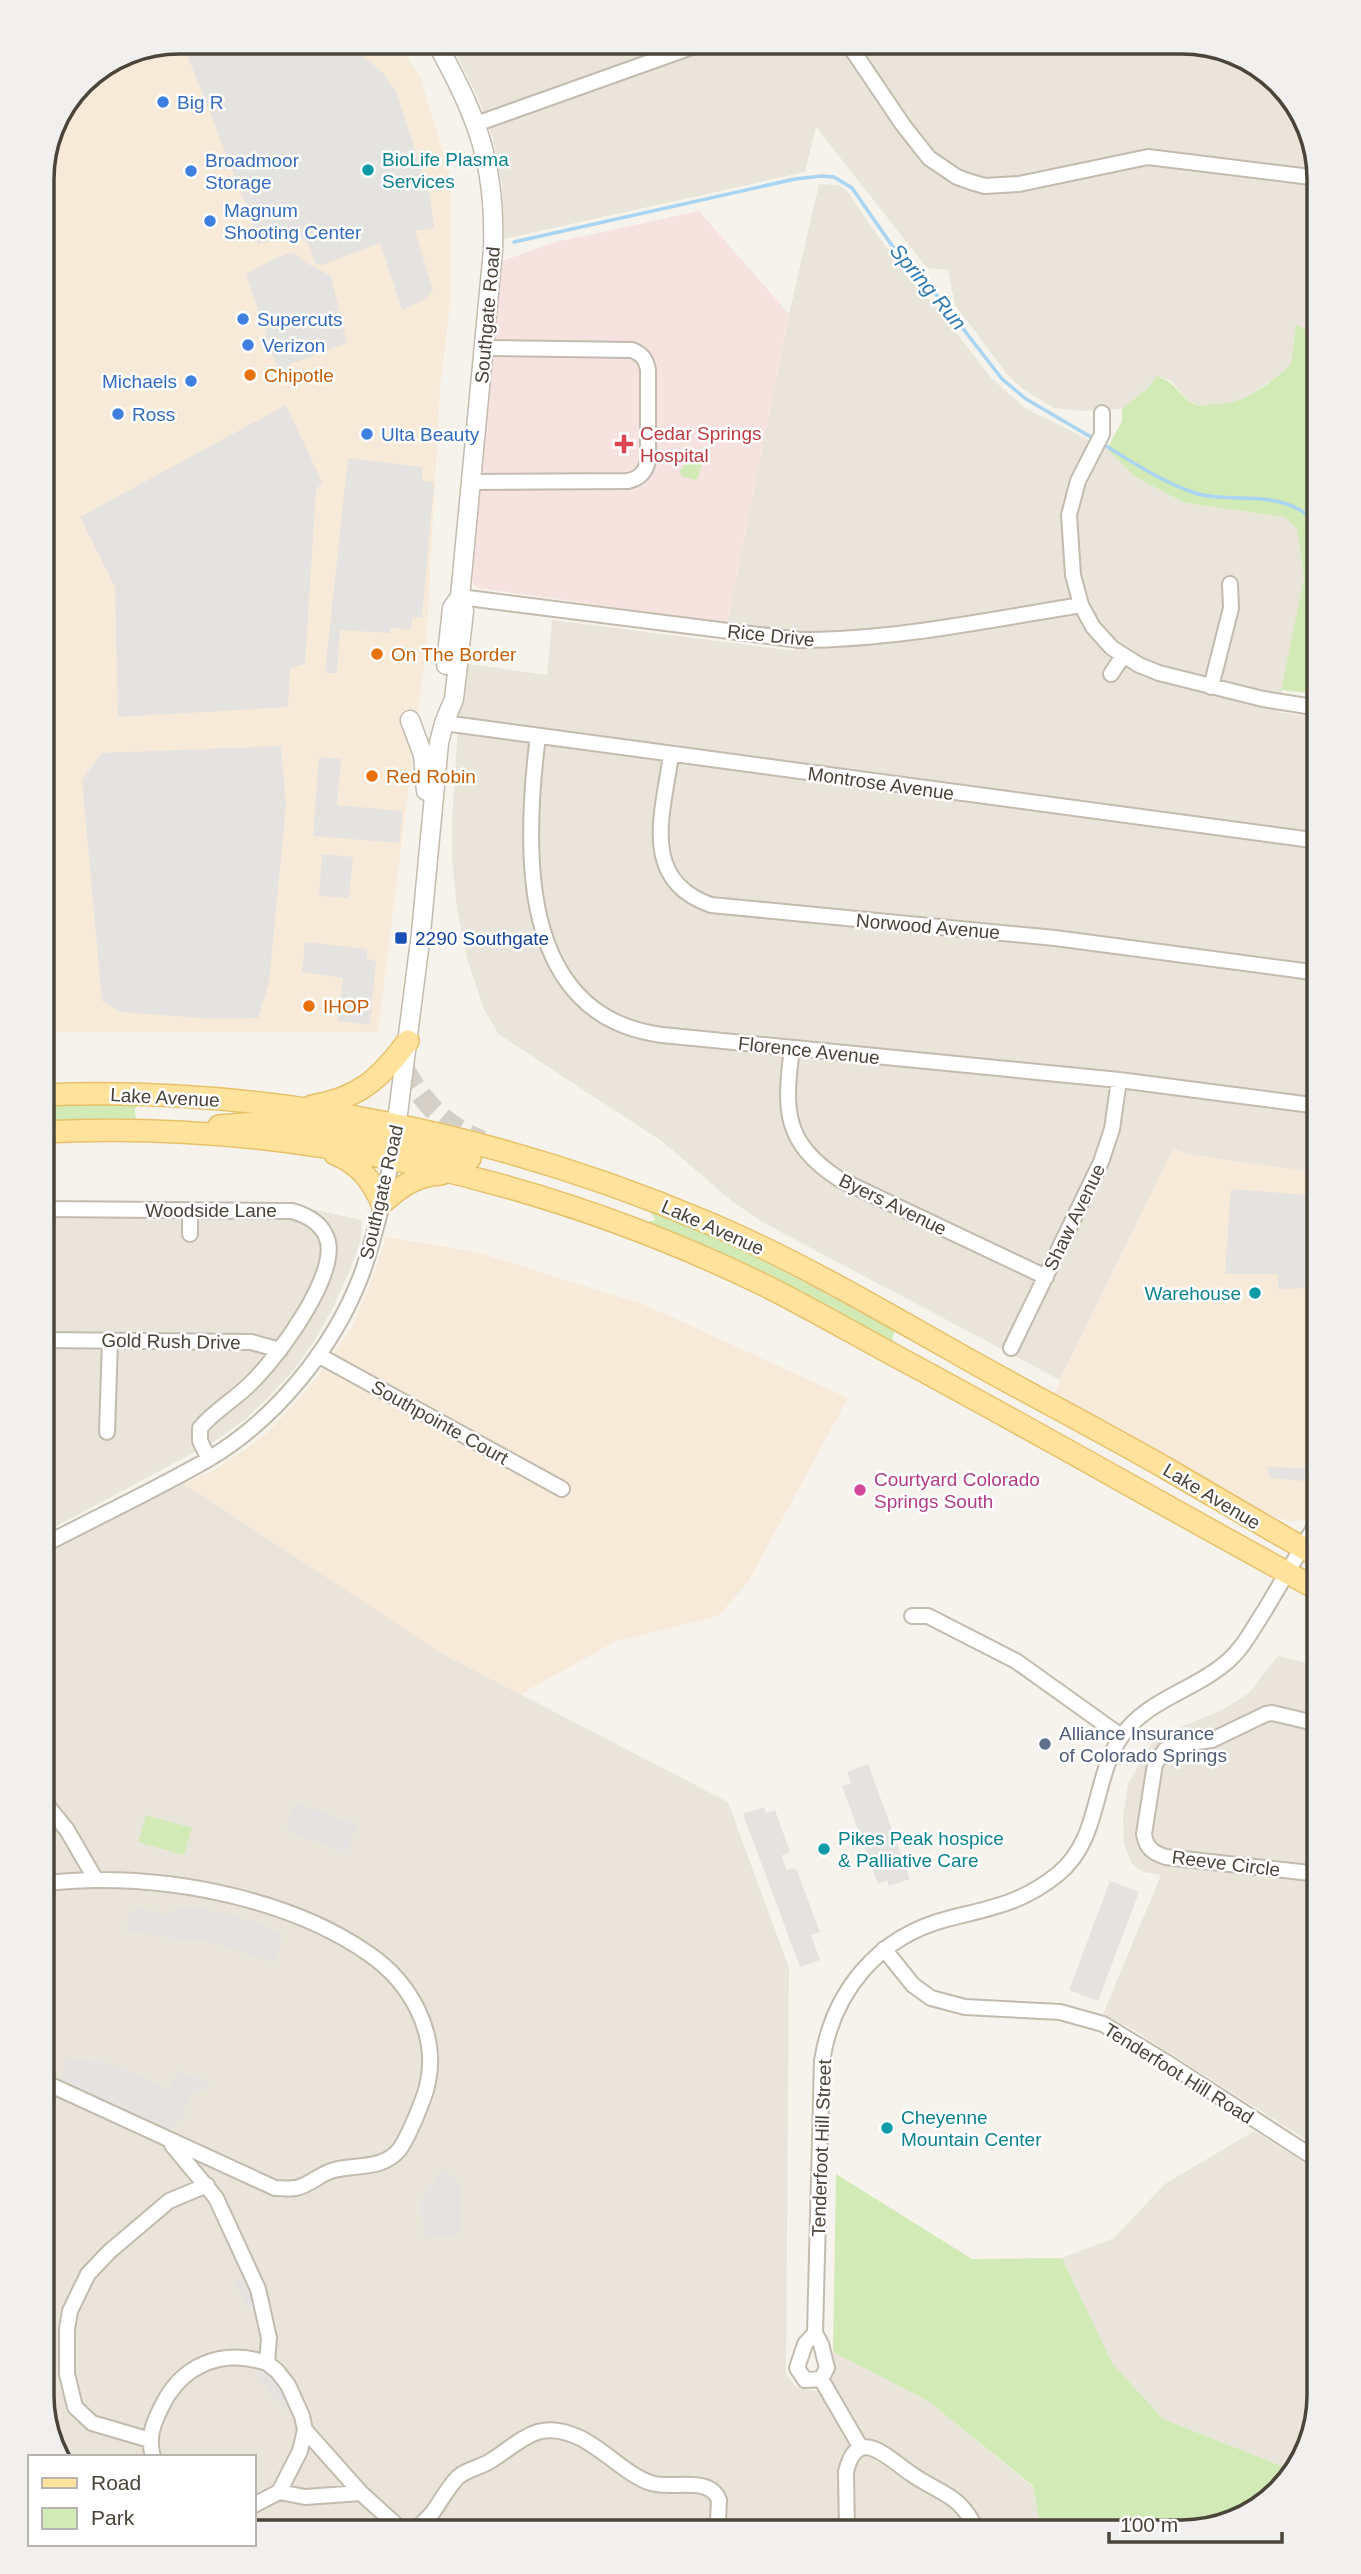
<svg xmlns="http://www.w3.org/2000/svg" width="1361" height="2574" font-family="Helvetica,sans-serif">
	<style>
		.residential { fill: #eae5da }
		.commercial { fill: #f7ead8 }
		.medical { fill: #f6e3e0 }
		.green { fill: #d2eab5 }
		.parking { fill: #e5e3e0 }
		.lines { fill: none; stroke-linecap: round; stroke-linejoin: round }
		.stream { stroke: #a9d4f2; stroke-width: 3.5 }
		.primary-tunnel { stroke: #d4d0c8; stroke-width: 21; stroke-dasharray: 21 10; stroke-linecap: butt }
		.minor-casing { stroke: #c2bbae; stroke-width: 18 }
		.tertiary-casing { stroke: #c2bbae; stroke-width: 21 }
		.primary-casing { stroke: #e6c16a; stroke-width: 24 }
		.minor { stroke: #fff; stroke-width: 14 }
		.tertiary { stroke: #fff; stroke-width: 18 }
		.primary { stroke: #ffe39c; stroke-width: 21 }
		.shop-dot { fill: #3f7fe0; stroke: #fff; stroke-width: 2.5 }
		.culture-dot { fill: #0f9aa8; stroke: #fff; stroke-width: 2.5 }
		.food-dot { fill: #e8710a; stroke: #fff; stroke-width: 2.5 }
		.health-dot { fill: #e0444e; stroke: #fff; stroke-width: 2.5 }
		.transit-dot { fill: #1a4fb4; stroke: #fff; stroke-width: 2.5 }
		.hotel-dot { fill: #d1479c; stroke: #fff; stroke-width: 2.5 }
		.service-dot { fill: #5c6f8a; stroke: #fff; stroke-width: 2.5 }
		.labels { text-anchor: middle; stroke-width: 5; stroke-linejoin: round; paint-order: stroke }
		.shop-label { font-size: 19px; fill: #366cbe; stroke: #fff; text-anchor: start }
		.culture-label { font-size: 19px; fill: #0d838f; stroke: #fff; text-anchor: start }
		.street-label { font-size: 19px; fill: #4b4439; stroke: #fff }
		.food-label { font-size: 19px; fill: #c56008; stroke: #fff; text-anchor: start }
		.health-label { font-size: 19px; fill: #be3a42; stroke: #fff; text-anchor: start }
		.transit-label { font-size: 19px; fill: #164399; stroke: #fff; text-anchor: start }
		.hotel-label { font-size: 19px; fill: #b23c85; stroke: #fff; text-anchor: start }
		.service-label { font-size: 19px; fill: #4e5e75; stroke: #fff; text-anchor: start }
		.water-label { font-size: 21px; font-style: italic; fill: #2e7ab2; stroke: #fff }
		.rim { fill: none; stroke: #4b4439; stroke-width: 3.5 }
	</style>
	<rect width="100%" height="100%" fill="#f6f3ec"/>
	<path class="residential" d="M451 42H1191L1258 65 1308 127 1319 180V335L1296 326 1291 365 1248 398 1232 404 1197 405 1187 399 1170 380 1157 376 1148 388 1122 409 1081 411 1054 408 1023 389 1007 374 955 305 948 270 927 268 816 127 805 172 504 239 502 185 493 139 482 107Z
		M819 184 838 185 847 191 901 269 942 314 992 379 1025 408 1107 449 1135 477 1185 503 1285 517 1297 529 1304 579 1278 712 1319 718V1173L1191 1155 1173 1149 1060 1380 762 1222 733 1202 663 1142 498 1034 483 1007 467 958 457 908 452 859V822L462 663 547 675 552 620 795 651 796 630 727 623 789 314Z
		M42 1203 292 1205 362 1220 361 1239 354 1260 332 1310 313 1343 293 1371 268 1398 243 1421 215 1441 42 1534Z
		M182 1484 191 1488 443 1654 728 1802 789 1968 786 2374 796 2387 816 2391 833 2377V2352L928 2401 1033 2487 1041 2528 1045 2532H254V2457H60L53 2447 42 2394V1555Z
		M1278 1656 1319 1666V2148L1132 2029 1103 2014 1161 1875 1143 1872 1132 1864 1124 1844 1123 1817 1128 1783 1153 1741 1163 1734 1220 1711 1248 1694Z
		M1254 2131 1319 2172V2395L1296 2471 1292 2474 1289 2469 1163 2419 1112 2363 1062 2258 1114 2238 1165 2184Z"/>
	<path class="commercial" d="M180 42H396L420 76 451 178V296L440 389 426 648 378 1032H42V171L53 127 83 82 127 52Z
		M1173 1149 1191 1155 1319 1173V1503L1312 1515 1302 1521H1288L1269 1514 1053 1396Z
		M386 1237 476 1252 645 1305 848 1398 748 1582 718 1616 616 1641 521 1694 443 1654 191 1488 182 1484 213 1471 246 1449 268 1432 309 1388 352 1327 373 1277Z"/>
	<path class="medical" d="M699 211 789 314 727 623 478 588 473 584 472 574 502 261 556 242Z"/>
	<path class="green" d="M1296 325 1319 335V694L1281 690 1304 579 1297 529 1285 517 1185 503 1135 477 1107 449 1122 421V409L1148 388 1157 376C1178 383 1181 400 1197 405 1201 406 1209 405 1213 404 1248 404 1264 386 1291 365Z
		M689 459 702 463 698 478 695 480 683 477 679 472Z
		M137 1104 135 1110 136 1121 42 1120V1106Z
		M649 1209C734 1244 814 1286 894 1331L892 1342 812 1300 644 1223 655 1220Z
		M146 1815 192 1828 184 1855 138 1842Z
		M836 2174 972 2259 1062 2258 1112 2363 1163 2419 1289 2469 1292 2474 1234 2521 1181 2532H1045L1041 2529 1033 2486 928 2401 833 2352Z"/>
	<path class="parking" d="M180 42H307L360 53 384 74 396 91 430 196 434 228 415 231 433 291 425 299 402 310 380 243 322 265 315 264 309 245 297 233 258 244 246 205 184 47 94 75 127 52Z
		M293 252 308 264 331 276 347 343 288 365 291 376 280 377 246 274 276 258Z
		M286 405 322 482 316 490 305 664 290 668 288 707 118 717 115 587 80 517Z
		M348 458 422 467V480L434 483 422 618 412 617 411 630 391 628 390 633 340 630 337 673H325Z
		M281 746 286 805 269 983 258 1018 215 1019 120 1012 102 1001 82 780 102 753Z
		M319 757 341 759 337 805 402 811 400 843 313 836Z
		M322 854 353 857 349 898 319 896Z
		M305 942 367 949V958L376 962 370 1025 338 1021 343 978 302 972Z
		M1231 1189 1319 1196 1317 1288 1278 1289V1274H1225Z
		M1319 1461V1480L1305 1481 1270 1478 1268 1467 1305 1468Z
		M868 1764 910 1879 889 1886 887 1880 878 1884 842 1786 851 1783 847 1772Z
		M295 1802 357 1825 347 1853 285 1831Z
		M764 1807 766 1813 775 1810 790 1852 781 1856 787 1870 795 1868 797 1871 820 1932 811 1935 820 1960 800 1967 743 1814Z
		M1110 1881 1139 1892 1098 2001 1069 1990Z
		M135 1907 172 1916 173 1907 205 1909 243 1918 284 1934 274 1963 235 1949 199 1940 169 1938 127 1930 128 1919Z
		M66 2060 107 2062 169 2090 177 2071 209 2082 205 2091 196 2089 181 2110 186 2117 167 2132 161 2125 144 2121 60 2080 65 2069Z
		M442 2169 459 2180 460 2236 423 2238 421 2202Z
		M245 2279 257 2304 247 2309 235 2283Z
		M262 2365 279 2384 293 2407 285 2411 255 2372Z"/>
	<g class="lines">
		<path class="stream" d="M514 242 795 179 822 176 834 177 852 188 893 247 940 299 1002 379 1026 399 1096 440
			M1103 444C1132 462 1162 482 1195 493 1224 502 1257 494 1287 504 1299 508 1309 516 1319 524"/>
		<path class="primary-tunnel" d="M404 1069C425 1105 444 1125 482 1141"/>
		<defs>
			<path id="minor" d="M847 42 903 125 929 158 957 177 971 182 985 186 1019 184 1148 157 1319 178
				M476 124 706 42
				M1102 413V434L1078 481 1069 515 1073 575 1081 605 1093 627 1112 648 1139 665 1159 673 1263 699 1319 708
				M471 482 628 481C640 478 646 472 648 460V370C646 359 642 354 632 350L485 348
				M460 597 800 640C894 640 988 620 1081 605
				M1111 674 1123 656
				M1211 687 1231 608 1230 584
				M444 723 1319 841
				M538 736C524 846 516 1016 662 1035L1119 1080 1319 1106
				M671 755C663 813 639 880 711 905L1055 938 1319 973
				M792 1048C784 1110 783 1142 839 1179L1046 1277
				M42 1209 292 1211C306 1215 320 1222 326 1236 343 1271 275 1361 249 1385 234 1400 214 1411 200 1428V1441L209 1459
				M190 1234V1210
				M42 1340 251 1342 280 1350
				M1011 1348 1101 1162 1112 1129 1119 1080
				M318 1355 562 1489
				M107 1432 110 1340
				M42 1546C97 1517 153 1491 207 1460 275 1420 333 1349 361 1276 375 1238 384 1197 392 1158
				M912 1616H928L1016 1661 1121 1736
				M42 1799 67 1830 96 1880
				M1319 1874 1166 1857C1153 1853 1146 1848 1144 1834L1155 1764 1165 1750 1173 1745 1212 1740 1266 1714 1272 1713 1319 1724
				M884 1949 913 1985 931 1998 965 2007 1060 2012 1103 2024 1166 2062 1319 2161
				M42 2081 275 2188C282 2188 290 2189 296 2188 310 2185 321 2173 334 2170 357 2164 382 2170 399 2150 406 2141 411 2128 416 2117 420 2106 426 2094 428 2082 438 2032 410 1982 369 1954 295 1902 185 1879 95 1880 78 1880 60 1882 42 1883
				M815 2333 805 2344 797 2368 805 2380 821 2379 827 2368 821 2344 815 2333 822 2061C833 1991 878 1937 947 1919 990 1908 1021 1904 1058 1874 1101 1839 1092 1780 1121 1737 1147 1699 1194 1691 1228 1661 1244 1647 1253 1628 1265 1610 1283 1580 1300 1550 1319 1520
				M267 2363 277 2371 288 2385 302 2416 305 2430 361 2493 404 2532
				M821 2379 861 2448
				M150 2440 92 2423 75 2407 67 2374V2329L70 2311 88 2274 110 2251 169 2201 207 2185
				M153 2457C148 2439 152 2426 160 2410 180 2365 221 2348 267 2363L269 2338 258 2289 216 2198 172 2145
				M279 2492 300 2451 305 2430
				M254 2505 279 2492 305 2497 361 2493
				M414 2532C420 2525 427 2519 433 2512 441 2501 448 2487 458 2477 467 2469 482 2467 492 2460 523 2440 538 2419 578 2437 603 2448 626 2475 651 2483 671 2490 710 2475 719 2500L718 2521 710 2529 698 2532
				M847 2532 846 2472C857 2424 888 2458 910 2473 941 2495 959 2492 978 2532"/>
			<path id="tertiary" d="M446 665 452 608 460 597
				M410 720 423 755 426 791
				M395 1137 421 933 439 743 444 723 454 699 464 611 460 597 493 250C496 162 477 117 436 42"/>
			<path id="primary" d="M42 1095C270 1085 502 1135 711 1224 800 1262 884 1312 969 1360 1035 1397 1103 1432 1169 1470 1219 1499 1269 1529 1319 1557
				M312 1106C359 1098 380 1079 408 1041
				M219 1126 271 1122 395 1141 470 1158
				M42 1132C289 1119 545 1178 766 1286 812 1309 856 1335 901 1359 1041 1434 1179 1514 1319 1590
				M335 1154C360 1164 371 1180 382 1203 400 1187 416 1175 441 1174"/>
		</defs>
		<use href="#minor" class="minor-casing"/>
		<use href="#tertiary" class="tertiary-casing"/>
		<use href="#primary" class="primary-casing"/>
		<use href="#minor" class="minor"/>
		<use href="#tertiary" class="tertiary"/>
		<use href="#primary" class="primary"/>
	</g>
	<g class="shop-dot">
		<circle cx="163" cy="102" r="7"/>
		<circle cx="191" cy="171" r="7"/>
		<circle cx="210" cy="221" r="7"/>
		<circle cx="243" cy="319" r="7"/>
		<circle cx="248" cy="345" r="7"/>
		<circle cx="191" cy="381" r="7"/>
		<circle cx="118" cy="414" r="7"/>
		<circle cx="367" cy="434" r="7"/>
	</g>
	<g class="culture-dot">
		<circle cx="368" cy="170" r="7"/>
		<circle cx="1255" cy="1293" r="7"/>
		<circle cx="824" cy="1849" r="7"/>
		<circle cx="887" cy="2128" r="7"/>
	</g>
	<g class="food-dot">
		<circle cx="250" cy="375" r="7"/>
		<circle cx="377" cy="654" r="7"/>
		<circle cx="372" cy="776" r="7"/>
		<circle cx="309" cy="1006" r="7"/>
	</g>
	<path class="health-dot" d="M620.5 433.5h7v7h7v7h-7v7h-7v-7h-7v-7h7z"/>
	<rect class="transit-dot" x="394" y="931" width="14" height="14" rx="3.5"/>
	<circle class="hotel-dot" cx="860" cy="1490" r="7"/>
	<circle class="service-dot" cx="1045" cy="1744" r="7"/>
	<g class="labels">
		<g class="shop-label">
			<text x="177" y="109">Big R</text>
			<text x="205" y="167">Broadmoor<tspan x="205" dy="22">Storage</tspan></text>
			<text x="224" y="217">Magnum<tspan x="224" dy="22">Shooting Center</tspan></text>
			<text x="257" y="326">Supercuts</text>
			<text x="262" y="352">Verizon</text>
			<text x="177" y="388" text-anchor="end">Michaels</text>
			<text x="132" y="421">Ross</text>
			<text x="381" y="441">Ulta Beauty</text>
		</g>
		<g class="culture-label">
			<text x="382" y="166">BioLife Plasma<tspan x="382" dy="22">Services</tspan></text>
			<text x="1241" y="1300" text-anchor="end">Warehouse</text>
			<text x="838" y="1845">Pikes Peak hospice<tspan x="838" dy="22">&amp; Palliative Care</tspan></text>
			<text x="901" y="2124">Cheyenne<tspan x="901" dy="22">Mountain Center</tspan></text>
		</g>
		<g class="street-label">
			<text transform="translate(487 315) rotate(-85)" y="7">Southgate Road</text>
			<text transform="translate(771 635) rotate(6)" y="7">Rice Drive</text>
			<text transform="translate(881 783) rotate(8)" y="7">Montrose Avenue</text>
			<text transform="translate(928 926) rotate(5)" y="7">Norwood Avenue</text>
			<text transform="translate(809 1050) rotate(6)" y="7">Florence Avenue</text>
			<text transform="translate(165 1097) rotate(3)" y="7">Lake Avenue</text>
			<text transform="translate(381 1192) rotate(-77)" y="7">Southgate Road</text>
			<text transform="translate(893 1204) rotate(26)" y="7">Byers Avenue</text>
			<text x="211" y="1217">Woodside Lane</text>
			<text transform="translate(1074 1217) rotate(-64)" y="7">Shaw Avenue</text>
			<text transform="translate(713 1227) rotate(24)" y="7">Lake Avenue</text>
			<text transform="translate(171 1341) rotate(1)" y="7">Gold Rush Drive</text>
			<text transform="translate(440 1422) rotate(29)" y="7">Southpointe Court</text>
			<text transform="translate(1212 1496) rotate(31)" y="7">Lake Avenue</text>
			<text transform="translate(1226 1863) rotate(7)" y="7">Reeve Circle</text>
			<text transform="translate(1179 2073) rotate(32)" y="7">Tenderfoot Hill Road</text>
			<text transform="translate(821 2148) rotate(-88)" y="7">Tenderfoot Hill Street</text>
		</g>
		<g class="food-label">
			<text x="264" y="382">Chipotle</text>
			<text x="391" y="661">On The Border</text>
			<text x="386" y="783">Red Robin</text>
			<text x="323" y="1013">IHOP</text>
		</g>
		<g class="health-label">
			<text x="640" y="440">Cedar Springs<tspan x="640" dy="22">Hospital</tspan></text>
		</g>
		<g class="transit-label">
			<text x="415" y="945">2290 Southgate</text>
		</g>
		<g class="hotel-label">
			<text x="874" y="1486">Courtyard Colorado<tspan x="874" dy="22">Springs South</tspan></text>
		</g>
		<g class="service-label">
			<text x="1059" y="1740">Alliance Insurance<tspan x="1059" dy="22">of Colorado Springs</tspan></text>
		</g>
		<g class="water-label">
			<text transform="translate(928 287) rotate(50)" y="7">Spring Run</text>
		</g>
	</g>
	<path d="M0 0H1361V2574H0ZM179 54H1182A125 125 0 0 1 1307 179V2395A125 125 0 0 1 1182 2520H179A125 125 0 0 1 54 2395V179A125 125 0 0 1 179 54Z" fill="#f1f0ef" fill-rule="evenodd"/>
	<path class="rim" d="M179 54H1182A125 125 0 0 1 1307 179V2395A125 125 0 0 1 1182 2520H179A125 125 0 0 1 54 2395V179A125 125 0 0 1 179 54Z"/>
	<rect x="28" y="2455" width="228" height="91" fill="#ffffff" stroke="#b7b4b0" stroke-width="2"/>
	<rect x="42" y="2478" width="35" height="10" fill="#ffe39c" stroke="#b7b4b0" stroke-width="2"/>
	<text x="91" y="2490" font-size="21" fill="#4b4439">Road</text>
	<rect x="42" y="2508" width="35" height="21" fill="#d2eab5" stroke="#b7b4b0" stroke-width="2"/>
	<text x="91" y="2525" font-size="21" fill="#4b4439">Park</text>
	<path d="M1109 2532v10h173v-10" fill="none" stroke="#4b4439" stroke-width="3.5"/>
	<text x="1120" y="2532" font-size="21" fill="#4b4439" stroke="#ffffff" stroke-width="5" paint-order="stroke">100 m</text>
</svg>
